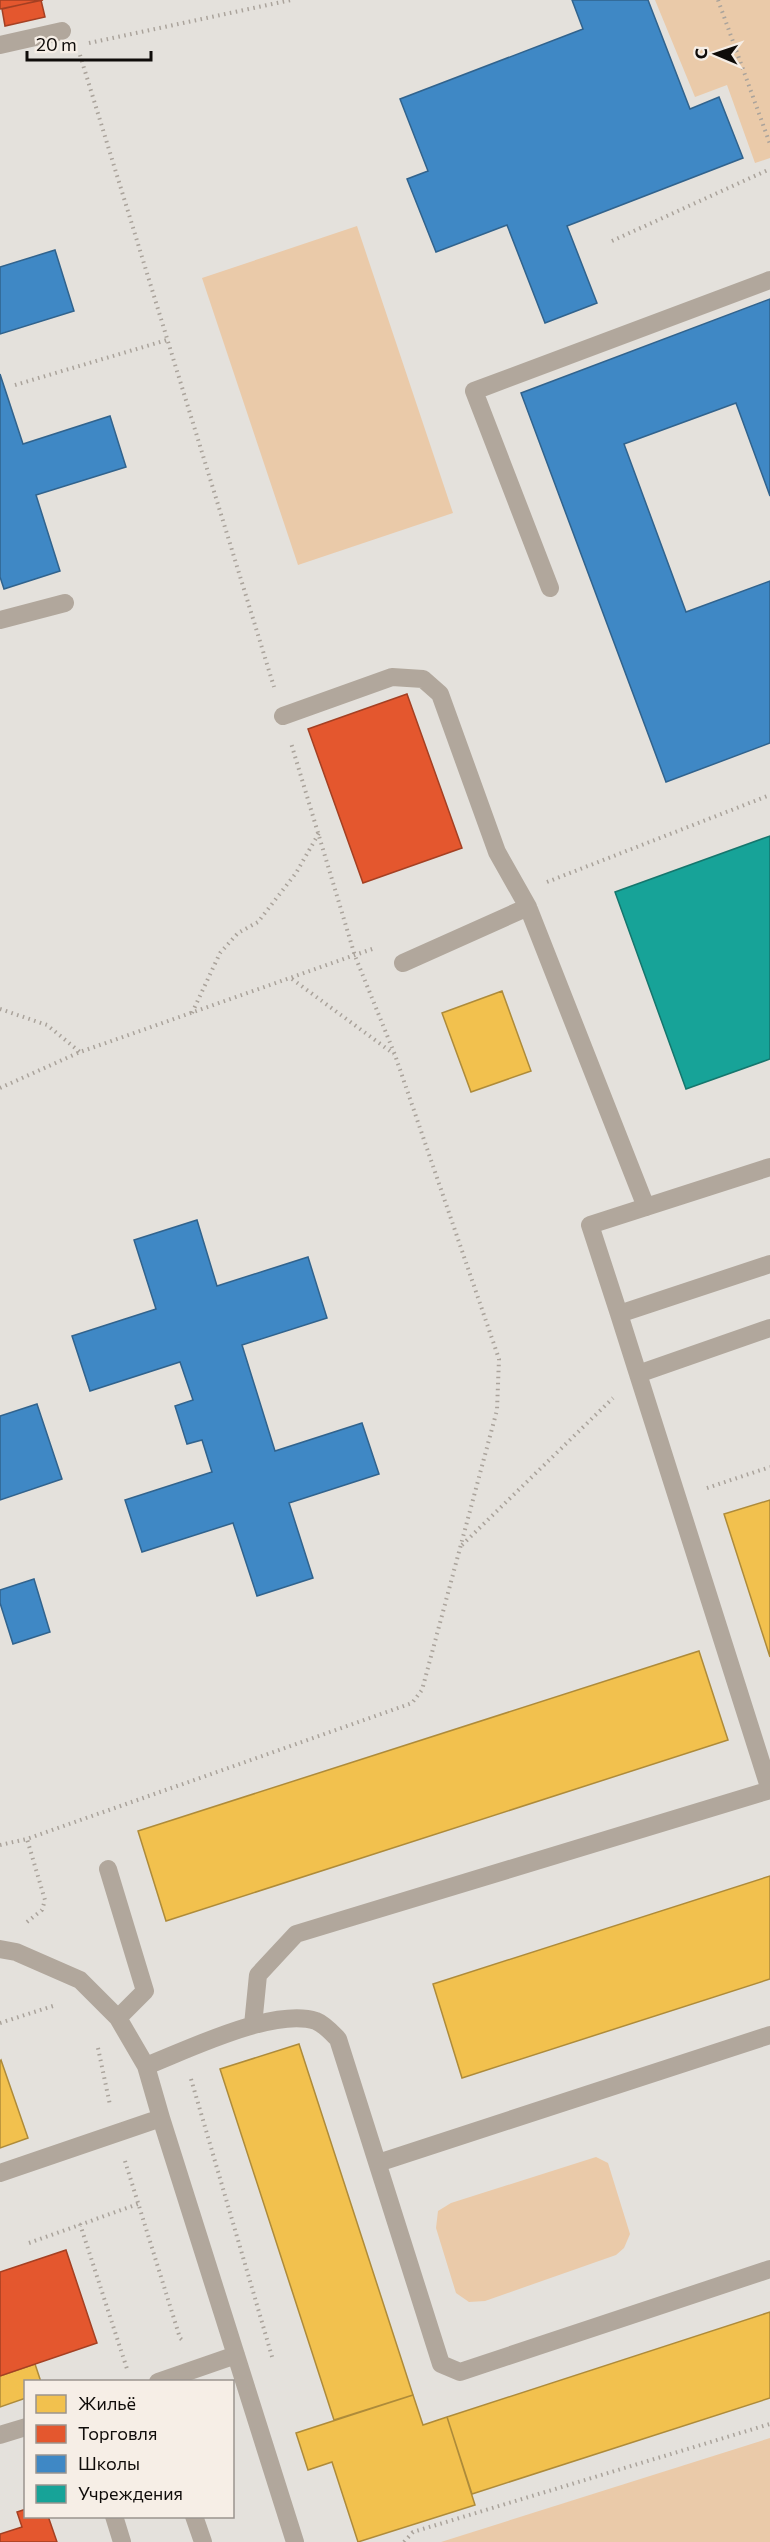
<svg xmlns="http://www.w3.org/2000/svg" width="770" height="2542" font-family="Commissioner,sans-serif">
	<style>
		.green { fill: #eacaa9 }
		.homes { fill: #f2c14e; stroke: #ae8b3a; stroke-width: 1.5 }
		.shops { fill: #e4572e; stroke: #a44023; stroke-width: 1.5 }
		.schools { fill: #3f88c5; stroke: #31638d; stroke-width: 1.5 }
		.public { fill: #17a398; stroke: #15766d; stroke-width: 1.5 }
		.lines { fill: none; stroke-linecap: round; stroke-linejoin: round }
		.path { stroke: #aaa39b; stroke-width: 4; stroke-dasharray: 1.5 4.5; stroke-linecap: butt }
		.service { stroke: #b1a79c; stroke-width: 18 }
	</style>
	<rect width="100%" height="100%" fill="#e4e1dc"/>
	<path class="green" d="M655 0H770V158L755 163 727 85 695 97Z
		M357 226 453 513 298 565 202 278Z
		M596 2157 608 2163 630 2234 624 2248 616 2255 485 2301 469 2302 456 2293 436 2228 438 2211 451 2203Z
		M770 2438V2542H441Z"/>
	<path class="homes" d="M502 991 531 1071 471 1092 442 1013Z
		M770 1500V1657L724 1514Z
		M699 1651 728 1740 166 1921 138 1831Z
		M770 1876V1979L462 2078 433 1984Z
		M299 2044 413 2395 334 2420 220 2069Z
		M1 2060 28 2138 0 2148V2061Z
		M770 2312V2398L472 2494 447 2417Z
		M35 2364 41 2382H26V2398L0 2407V2376Z
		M413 2395 423 2425 447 2417 475 2505 358 2542 332 2462 308 2470 296 2433Z"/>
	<path class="shops" d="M0 0H43L0 9Z
		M41 0 45 17 5 26 2 9Z
		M407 694 462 848 363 883 308 729Z
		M66 2250 97 2343 0 2376V2272Z
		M26 2509V2516H48L57 2542H0V2534L22 2527 17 2512Z"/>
	<path class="schools" d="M572 0H648L690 109 719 97 743 158 567 226 597 303 545 323 507 225 436 252 407 179 428 171 400 99 583 29Z
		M55 250 74 311 0 334V267Z
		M770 299V496L736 403 624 444 686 612 770 581V743L666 782 521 393Z
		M0 374 23 444 110 416 126 467 36 495 60 571 4 589 0 577Z
		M197 1220 217 1286 308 1257 327 1318 242 1345 275 1451 362 1423 379 1474 289 1503 313 1578 257 1596 233 1523 142 1552 125 1500 212 1472 202 1440 187 1444 175 1406 193 1400 180 1362 90 1391 72 1336 156 1309 134 1240Z
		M37 1404 62 1479 0 1500V1416Z
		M34 1579 50 1632 13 1644 0 1603V1590Z"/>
	<path class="public" d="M770 836V1059L686 1089 615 892Z"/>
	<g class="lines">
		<path class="path" d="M718 0 770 144
			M89 43 291 0
			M80 55 274 687
			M612 241 770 169
			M15 385 167 340
			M547 882 770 795
			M292 979 394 1054
			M0 1009 47 1025 80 1052
			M192 1013 220 953 238 933 258 922 296 873 319 833
			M0 1088 80 1052 375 948
			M707 1488 770 1467
			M462 1545 613 1398
			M0 1845 27 1839 412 1703 422 1690 497 1410 499 1359 395 1055 355 956 291 743
			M27 1922 42 1910 45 1900 27 1839
			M0 2023 56 2005
			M98 2048 110 2105
			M191 2079 273 2360
			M125 2161 180 2338 184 2342
			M80 2224 128 2372
			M29 2243 138 2204
			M404 2542 413 2532 770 2424"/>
		<path class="service" d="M0 45 62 31
			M550 588 474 391 770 280
			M0 620 65 603
			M283 716 392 677 423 679 440 694 497 852 528 907
			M403 963 528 907 646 1207
			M619 1314 590 1225 770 1167
			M638 1374 619 1314 770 1264
			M108 1869 145 1991 118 2018
			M0 1949 16 1952 80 1980 118 2018 146 2066 161 2118 0 2173
			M253 2025 258 1975 296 1934 770 1790 638 1374 770 1328
			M146 2066C187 2050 274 2007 316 2021 324 2024 332 2033 338 2039L441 2364 460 2372 770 2269
			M161 2118 295 2542
			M378 2163 770 2035
			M158 2382 236 2355
			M0 2435 26 2427
			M114 2516 122 2542
			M194 2516 203 2542"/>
	</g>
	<rect x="24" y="2380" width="210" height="138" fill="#f6eee6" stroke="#9a948e" stroke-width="1.5"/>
	<rect x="36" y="2395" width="30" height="18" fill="#f2c14e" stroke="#9a948e" stroke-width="1.5"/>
	<text x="78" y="2410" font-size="18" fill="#0f0c0a">Жильё</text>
	<rect x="36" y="2425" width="30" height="18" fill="#e4572e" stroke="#9a948e" stroke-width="1.5"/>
	<text x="78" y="2440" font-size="18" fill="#0f0c0a">Торговля</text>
	<rect x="36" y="2455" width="30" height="18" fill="#3f88c5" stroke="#9a948e" stroke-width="1.5"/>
	<text x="78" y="2470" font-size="18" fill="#0f0c0a">Школы</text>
	<rect x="36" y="2485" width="30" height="18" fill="#17a398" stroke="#9a948e" stroke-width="1.5"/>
	<text x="78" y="2500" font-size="18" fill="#0f0c0a">Учреждения</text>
	<g transform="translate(716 54) rotate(272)" stroke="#f6eee6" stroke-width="4.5" paint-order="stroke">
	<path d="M0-4.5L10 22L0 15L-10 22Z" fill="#0f0c0a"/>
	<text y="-9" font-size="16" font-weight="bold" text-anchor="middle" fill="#0f0c0a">С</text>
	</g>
	<path d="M27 51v9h124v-9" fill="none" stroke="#0f0c0a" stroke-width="3"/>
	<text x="36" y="51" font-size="18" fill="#0f0c0a" stroke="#f6eee6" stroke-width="4.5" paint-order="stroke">20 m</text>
</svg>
